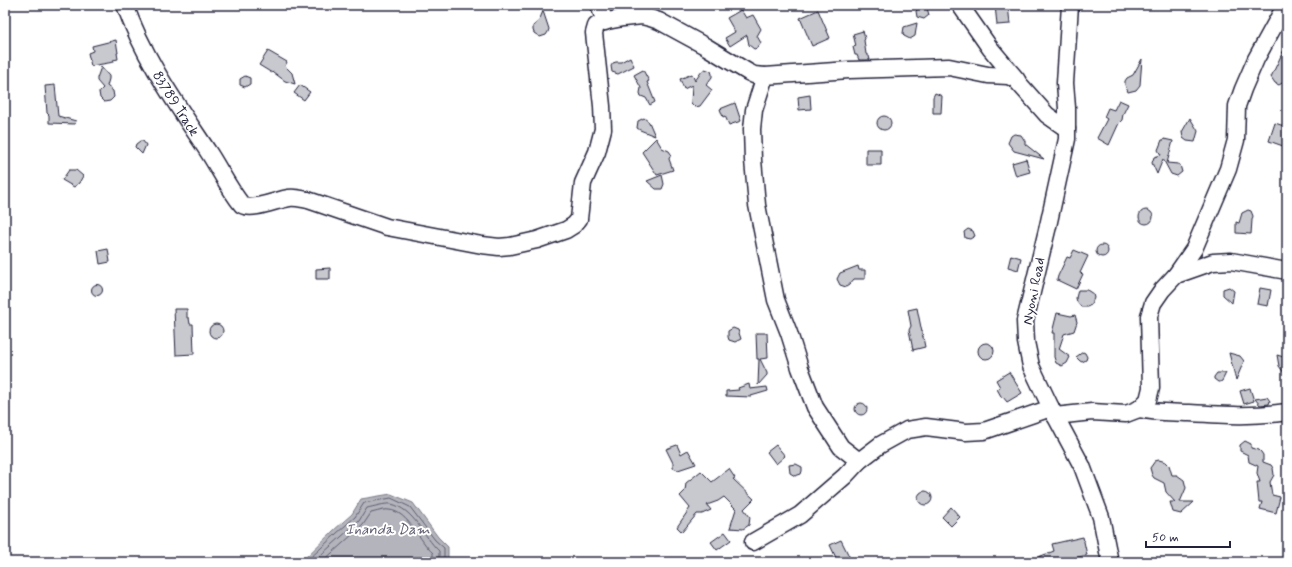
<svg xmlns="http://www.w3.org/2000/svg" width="1292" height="567" font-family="Mynerve,sans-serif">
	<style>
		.water { fill: #b4b4bc; stroke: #7a7a88 }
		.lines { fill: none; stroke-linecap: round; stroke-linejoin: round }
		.shore { stroke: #5c5c6f; stroke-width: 1 }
		.building { fill: #c8c8cf; stroke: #22223b }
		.minor-casing { stroke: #22223b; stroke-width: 19 }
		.minor { stroke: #fff; stroke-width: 16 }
		.labels { text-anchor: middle; stroke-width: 4; stroke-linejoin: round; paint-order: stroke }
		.street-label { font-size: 14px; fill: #22223b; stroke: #fff }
		.water-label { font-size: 15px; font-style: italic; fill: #5c5c6f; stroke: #fff }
	</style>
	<rect width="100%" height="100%" fill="#fff"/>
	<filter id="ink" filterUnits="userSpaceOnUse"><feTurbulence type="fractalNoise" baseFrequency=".025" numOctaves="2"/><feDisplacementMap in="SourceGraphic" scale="8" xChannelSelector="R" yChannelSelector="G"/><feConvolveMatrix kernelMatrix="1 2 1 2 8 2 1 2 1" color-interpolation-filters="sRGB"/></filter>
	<g filter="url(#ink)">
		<path class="water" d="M391 494 413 503 438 537 448 547V562H301L334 530 352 514 361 499Z"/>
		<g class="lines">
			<path class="shore" d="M306 562 337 533 355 517 364 503 391 498 410 507 435 540 444 548V562
				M313 562 359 521 367 508C372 507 386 503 391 504 414 509 423 536 439 551V562
				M322 562 363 525 371 513C376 512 384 509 389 510 408 511 420 542 433 553V562"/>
		</g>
		<path class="building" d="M995 5H1008L1010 24 997 25Z
			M921 6 927 8 929 15 924 19 917 17 916 11Z
			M741 10 746 18 753 15 761 29 757 36 761 43 757 48 754 49 749 45 747 35 730 46 725 38 735 32 727 18Z
			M818 10 830 38 812 46 800 18Z
			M543 11 549 29 548 32 546 35 540 37 534 33 533 30V26L539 21Z
			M917 23 915 36 910 39 904 36 903 33 904 27Z
			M863 31 865 39 864 40 866 54 869 56 870 60H859L857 55H855L853 47 856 46 853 34Z
			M116 40 118 53H117L118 59 113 60 114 62 91 66 88 53 93 51 92 46Z
			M1287 43V78L1284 82 1279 85 1275 83 1271 77Z
			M268 51 287 62 285 66 292 73 295 84 285 81 273 72 272 73 259 65Z
			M630 57 634 66 618 74 612 72 611 66 613 63 616 62H621Z
			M1142 59 1140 85 1136 90 1128 92 1125 85V81L1127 78 1133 75Z
			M101 67 109 76V79L107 86 113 91 114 97 110 101 104 102 100 98 99 92 103 88 97 81V78Z
			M705 69 711 71 712 74V77L706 85 712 90 700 106 695 107 691 103 692 85 684 89 680 79 692 74 695 81 702 71Z
			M643 70 649 81 647 82 655 102 650 105 646 98 641 96 640 93 641 88 634 75Z
			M245 76 250 78V84L245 87 240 85V79Z
			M55 85 58 116 76 121 75 124 49 123V115L47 113 45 86Z
			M300 85 310 92 304 100 294 93Z
			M935 93 942 96 941 113H933V97Z
			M810 95 811 109 799 110 798 97Z
			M1119 100 1128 104 1123 114 1122 120 1119 123 1109 145 1097 138 1107 119 1104 117 1108 108 1114 110Z
			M735 103 741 121 729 125 725 116 723 117 720 109Z
			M877 123a7 7 0 1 1 14 0a7 7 0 1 1-14 0Z
			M644 118 649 122 655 136 640 130 637 128 638 121Z
			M1190 118 1198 131 1195 142 1187 141 1183 138 1182 132Z
			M1275 123 1287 127V140L1285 139 1283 146 1269 141Z
			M1014 134 1021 135 1025 141V144L1044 159 1014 151 1008 143 1011 136Z
			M656 138 662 148 669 151 671 154 669 159 673 170 657 175 642 152Z
			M1164 139 1173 141 1167 163 1178 164 1180 165 1182 172 1177 176 1171 174 1163 159 1157 174 1152 163 1154 157 1161 155 1158 150 1162 140H1164Z
			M140 141H143L146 145 142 154 135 147 136 144Z
			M866 149H881V165H866Z
			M1026 159 1030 172 1016 176 1012 163Z
			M69 170H76L83 176 79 183 74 187 62 180Z
			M662 175 664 184 662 189H656L647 181Z
			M1139 217a7 7 0 1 1 14 0a7 7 0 1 1-14 0Z
			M1248 210 1251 211 1253 216 1252 220 1251 234 1236 233V222L1239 223 1242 213Z
			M968 229 973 231 975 236 970 239 965 238 964 232Z
			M1096 251a6 6 0 1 1 12 0a6 6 0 1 1-12 0Z
			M108 249 110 262 100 264 98 251Z
			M1074 250 1088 256 1080 273 1083 274 1076 289 1057 280 1058 276 1067 257 1070 258Z
			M1011 255 1021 258 1018 270 1008 267Z
			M858 266 859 270H865V279H854L849 285 846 287 840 285 837 279 840 273Z
			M330 268V279H316V269Z
			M91.5 290a5.5 5.5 0 1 1 11 0a5.5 5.5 0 1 1-11 0Z
			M1229 287 1234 291 1232 303 1223 295V289Z
			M1260 288 1271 290 1268 306 1257 304Z
			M1078 290H1087L1093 294 1094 298 1091 305 1087 307H1081L1077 302 1076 298Z
			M917 308 925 347 913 350 909 330 911 326 908 310Z
			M174 309H187V318H189L190 324H193L194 354 176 355Z
			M1057 313 1071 316 1075 315 1077 322 1074 331 1064 334 1059 349 1070 357 1067 363 1062 366 1056 363 1054 357V333H1052Z
			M209 331a7 7 0 1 1 14 0a7 7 0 1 1-14 0Z
			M733 328 738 330 741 339 735 342 729 340 728 337V331Z
			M756 333H767L768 358 760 359 767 373V375L758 385 759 359H757Z
			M978 351a8 8 0 1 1 16 0a8 8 0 1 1-16 0Z
			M1083 352 1085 353 1087 357 1086 360 1082 362 1080 361 1076 357Z
			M1229 353 1240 356 1244 361 1236 380Z
			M1277 355 1287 358V377L1279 366Z
			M1009 372 1022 393 1007 402 1003 397 1002 398 997 389 1000 387 996 380Z
			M1217 373H1226L1222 381 1220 382H1218L1214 379V377Z
			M749 384 750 389 767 387 768 391 751 396V397L726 396V391L739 390 738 388Z
			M1250 388 1254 401 1244 404 1240 391Z
			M1267 397 1270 401 1269 404 1260 405 1255 399Z
			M855 409a6 6 0 1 1 12 0a6 6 0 1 1-12 0Z
			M1245 441 1251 444V448L1259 450 1261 452 1263 455V462L1271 465 1273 468 1274 475 1270 482 1272 495 1280 497 1276 513 1260 509 1262 502H1259L1257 482H1260L1257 473 1258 466 1249 462 1248 455 1240 451V445Z
			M677 445 681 454 688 450 696 464 678 470 673 468V463L666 449Z
			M776 445 785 456 776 464 767 452Z
			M1159 460 1166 462 1169 465 1172 475H1177L1184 480 1186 488 1180 502H1194L1181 514 1173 512 1170 502H1175L1166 492 1164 483 1154 478 1152 475 1150 468 1155 461Z
			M796 464 802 467V471L801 474 795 476 790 473 789 465Z
			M729 469 735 478 733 479 754 499 744 509 750 517 749 525 743 529 730 528 736 509 724 497 718 501 707 505 711 510 702 514H697L682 532 677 527 690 508 680 496 685 491 686 483 701 471 712 482Z
			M918 498a7 7 0 1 1 14 0a7 7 0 1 1-14 0Z
			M951 507 960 517 951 526 942 517Z
			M725 532 731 540 717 550 711 542Z
			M1083 537 1087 555 1062 561V562H1029L1028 561 1054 551 1052 544Z
			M841 540 852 562H838L830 545Z"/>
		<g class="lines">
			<defs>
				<g id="minor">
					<path id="s1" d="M125 5C144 59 178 106 209 153 220 170 229 189 242 205 253 211 276 200 289 198 295 197 302 199 308 200L387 227 482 245 499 247 510 246 537 240 566 230 574 225 579 219 583 183 597 152 603 129 602 106 594 33 596 26 602 22 623 18 642 16 650 18 659 21 705 46 748 72 754 75 765 76 849 70 949 67 988 75 1008 76 1015 79 1047 115 1067 129"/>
					<path d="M599 5 605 22"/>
					<path d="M960 5 990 48 1017 80"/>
					<path d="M1070 5 1065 83 1067 108V139L1048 226 1025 321 1026 342 1031 366 1051 408 1082 466 1101 517 1110 562"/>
					<path d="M765 76 754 110 752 129 753 160 757 205 776 300 789 333 800 368 815 407 841 447 859 461"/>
					<path d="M1176 275 1213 262 1231 261 1287 271"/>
					<path d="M1139 409C1156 413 1172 412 1188 413 1222 415 1254 417 1287 412"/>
					<path d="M1055 416 1092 412 1126 414 1139 409 1148 400 1151 388 1149 316 1153 303 1162 290 1176 275 1194 249 1228 169 1236 140 1237 106 1243 89 1256 59 1285 6"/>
					<path d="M753 542 800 515 845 476 859 461 880 445 907 430 926 427 966 432 984 431 1051 408"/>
				</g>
			</defs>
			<use href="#minor" class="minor-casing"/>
			<use href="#minor" class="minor"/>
		</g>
	</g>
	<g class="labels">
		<g class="street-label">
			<text dy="5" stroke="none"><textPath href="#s1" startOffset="111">83789 Track</textPath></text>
			<text transform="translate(1033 291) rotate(-79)" y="5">Nyoni Road</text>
		</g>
		<g class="water-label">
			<text x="388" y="534">Inanda Dam</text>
		</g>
	</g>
	<rect width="1292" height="567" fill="none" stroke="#fff" stroke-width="20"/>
	<rect x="10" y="10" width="1272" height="547" fill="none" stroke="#22223b" stroke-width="1.5" filter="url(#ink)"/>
	<path d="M1146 541v6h84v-6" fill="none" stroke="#22223b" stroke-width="2"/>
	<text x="1152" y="541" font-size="12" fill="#22223b" stroke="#ffffff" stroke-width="3" paint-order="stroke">50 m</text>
</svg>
